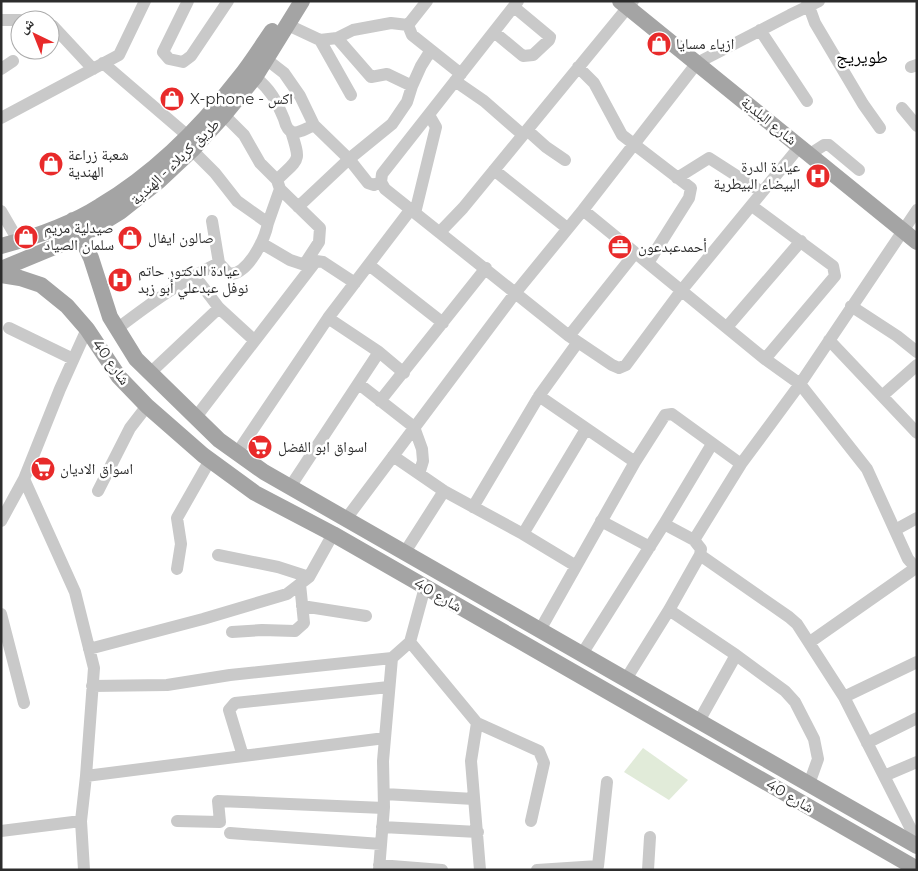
<svg xmlns="http://www.w3.org/2000/svg" width="918" height="871" font-family="Montserrat,'Noto Naskh Arabic',sans-serif">
	<style>
		.green { fill: #e1ebd9 }
		.lines { fill: none; stroke-linecap: round; stroke-linejoin: round }
		.minor { stroke: #c9c9c9; stroke-width: 12 }
		.major { stroke: #a4a4a4; stroke-width: 16 }
		.labels { text-anchor: middle; stroke-width: 5; stroke-linejoin: round; paint-order: stroke }
		.poi-label { font-size: 15px; fill: #2c2c2c; stroke: #fff; text-anchor: start }
		.street-label { font-size: 15px; fill: #2c2c2c; stroke: #fff }
		.quarter-label { font-size: 18px; fill: #000; stroke: #fff }
	</style>
	<rect width="100%" height="100%" fill="#fff"/>
	<path class="green" d="M643 748 688 780 669 800 624 772Z"/>
	<g class="lines">
		<path class="minor" d="M188 1 163 52 169 59 183 62 191 56 228 1
			M427 1 408 25 412 35 461 74
			M518 1 382 174 381 182 385 189 569 336 612 365 619 368 626 365 681 291 800 146
			M807 1 815 23 863 104 880 128
			M1 20H20
			M50 25 53 26 93 69
			M288 25 320 40 337 38 353 30 391 23 408 25
			M760 30 807 101
			M494 32 523 56 533 55 549 40 550 37 514 7
			M337 38 371 77 387 74 412 86
			M320 40 351 95
			M266 59 284 73 300 96 314 125 349 159 368 183 374 185 381 182
			M103 63 188 136
			M578 67 594 83 622 135 691 188 689 198 648 263
			M911 67 917 65
			M1 69 13 61
			M255 77C271 90 276 100 284 119 285 123 287 130 292 132 298 134 309 127 314 125
			M455 81 484 101 523 135
			M902 108 917 126
			M224 115 244 135 260 163 277 180 280 189 320 228 319 242 304 265
			M1 118 119 55 145 1
			M527 130 546 147 565 160
			M192 150 215 173 237 201 268 223C265 239 248 275 229 274L219 263 212 221
			M810 154 824 145H829L859 170
			M494 170 567 228
			M677 178 709 158 762 192
			M277 180C300 157 301 163 291 131
			M752 206 833 266 835 276 765 359
			M298 207 349 159 392 124 407 102 412 86 421 66 431 50
			M583 210 765 359 800 384 867 469 908 559 917 569
			M1 211 19 242
			M415 213 436 127 429 115
			M268 223 280 189
			M440 232 463 208 633 1
			M261 243 290 260 311 267
			M369 265 443 323
			M194 275 219 308 254 340
			M851 306 897 336 917 352
			M328 318 379 352 404 373
			M727 327 801 241
			M9 328 73 359
			M118 328C151 303 181 281 219 263
			M569 336 635 253
			M829 340 917 433
			M150 373 219 308
			M359 384 414 427 422 449 423 461 419 474
			M539 396 635 462
			M882 396 917 365
			M380 401 486 268
			M196 417 316 261 323 262 355 283
			M237 453 328 318 411 209
			M393 456 444 491 523 534 576 566
			M24 479 75 592 94 668 86 776 81 821 84 870
			M290 487 379 352
			M98 491 130 428 147 406
			M473 507 539 396 578 342
			M346 519 516 292 583 210 697 63 790 15 819 1
			M1 521 24 479 60 389 87 329
			M601 521 650 547
			M895 530 917 518
			M523 534 586 429
			M694 540 741 464 800 384 917 210
			M405 552 444 491
			M218 555 278 567 309 577
			M700 555 789 617 797 624 844 697 917 841
			M177 569 181 544 177 518 210 460
			M302 606 366 616
			M669 610 736 655 785 691 795 702 814 739 818 759 809 784
			M1 614 24 703
			M540 630 635 462 665 415 672 414 741 464
			M232 632 262 630 295 631 304 623 300 584
			M410 642 477 723 471 761 480 870
			M810 642 917 567
			M89 649 203 619 287 594 309 577 333 534
			M582 654 664 524 712 444
			M626 679 669 610 700 555 701 549 694 540 664 524
			M92 686 167 685 230 675 392 658
			M844 697 917 662
			M699 721 736 655
			M477 723 539 751 544 763 531 821
			M867 743 917 718
			M243 756 229 710 235 703 389 687
			M86 776 385 738
			M884 776 917 762
			M384 794 474 799
			M177 821 220 822 218 801 384 808
			M382 827 478 832
			M1 831 81 821
			M230 833 381 844
			M379 865 442 870
			M379 870 384 807 383 761 392 658 410 642 425 587
			M537 870 598 866 607 782
			M648 870 650 837"/>
		<path class="major" d="M620 1 917 242
			M73 220 91 258 110 317 136 359 219 440 264 472 917 846
			M1 246C35 237 70 225 100 206 154 174 201 127 239 78 251 63 261 47 272 31
			M1 269 81 236 120 212 159 181 192 150 224 115 255 77 302 1
			M1 275 20 278 41 285 67 306 87 329 119 377 147 406 203 455 255 493 333 534 917 869"/>
	</g>
	<defs>
		<symbol id="shop-disc" viewBox="-11 -11 22 22"><circle r="9.5" fill="#e82a2a" stroke="#fff"/><path d="M-5-2.5h2.3a2.7 3.5 0 0 1 5.4 0H5L5.5 6h-11ZM-1.5-2.5h3a1.5 2.3 0 0 0-3 0Z" fill="#fff"/></symbol>
		<symbol id="hospital-disc" viewBox="-11 -11 22 22"><circle r="9.5" fill="#e82a2a" stroke="#fff"/><path d="M-5-5h3v3.5h4V-5h3V5h-3V1.5h-4V5h-3Z" fill="#fff"/></symbol>
		<symbol id="office-disc" viewBox="-11 -11 22 22"><circle r="9.5" fill="#e82a2a" stroke="#fff"/><path d="M-6-3h4V-5.5h4V-3h4V5H-6ZM-1-4.5V-3h2v-1.5ZM-6 0V1H6V0Z" fill="#fff"/></symbol>
		<symbol id="supermarket-disc" viewBox="-11 -11 22 22"><circle r="9.5" fill="#e82a2a" stroke="#fff"/><path d="M-6-5.5h2.5l.6 2H6L4.5 2H-2.5L-4.4-4H-6ZM-1.5 3.2a1.3 1.3 0 1 0 .1 0ZM3 3.2a1.3 1.3 0 1 0 .1 0Z" fill="#fff"/></symbol>
	</defs>
	<g fill-rule="evenodd">
		<use href="#shop-disc" x="645" y="30" width="28" height="28"/>
		<use href="#shop-disc" x="158" y="85" width="28" height="28"/>
		<use href="#shop-disc" x="37" y="150" width="28" height="28"/>
		<use href="#hospital-disc" x="804" y="162" width="28" height="28"/>
		<use href="#shop-disc" x="12" y="223" width="28" height="28"/>
		<use href="#shop-disc" x="116" y="224" width="28" height="28"/>
		<use href="#office-disc" x="606" y="233" width="28" height="28"/>
		<use href="#hospital-disc" x="106" y="266" width="28" height="28"/>
		<use href="#supermarket-disc" x="246" y="433" width="28" height="28"/>
		<use href="#supermarket-disc" x="29" y="455" width="28" height="28"/>
	</g>
	<g class="labels">
		<g class="poi-label">
			<text x="676" y="49">ازياء مسايا</text>
			<text x="190" y="104">X-phone - اكس</text>
			<text x="68" y="160">شعبة زراعة<tspan x="68" dy="17">الهندية</tspan></text>
			<text x="800" y="172" text-anchor="end">عيادة الدرة<tspan x="800" dy="17">البيضاء البيطرية</tspan></text>
			<text x="44" y="233">صيدلية مريم<tspan x="44" dy="17">سلمان الصياد</tspan></text>
			<text x="148" y="243">صالون ايفال</text>
			<text x="638" y="252">أحمدعبدعون</text>
			<text x="138" y="276">عيادة الدكتور حاتم<tspan x="138" dy="17">نوفل عبدعلي أبو زبد</tspan></text>
			<text x="278" y="452">اسواق ابو الفضل</text>
			<text x="60" y="474">اسواق الاديان</text>
		</g>
		<g class="street-label">
			<text transform="translate(769 121) rotate(39)" y="5">شارع البلدية</text>
			<text transform="translate(175 162) rotate(-44)" y="5">طريق كربلاء - الهندية</text>
			<text transform="translate(111 362) rotate(54)" y="5">شارع 40</text>
			<text transform="translate(438 595) rotate(30)" y="5">شارع 40</text>
			<text transform="translate(790 796) rotate(30)" y="5">شارع 40</text>
		</g>
		<g class="quarter-label">
			<text x="862" y="63">طويريج</text>
		</g>
	</g>
	<rect width="918" height="871" fill="none" stroke="#2c2c2c" stroke-width="5"/>
	<g transform="translate(35 35) rotate(317)"><circle r="24" fill="#ffffff" stroke="#ababab"/>
	<path d="M0-4L9 19L0 12L-9 19Z" fill="#e82a2a"/>
	<text y="-8" font-size="14" font-weight="bold" text-anchor="middle" fill="#2c2c2c">ش</text>
	</g>
</svg>
